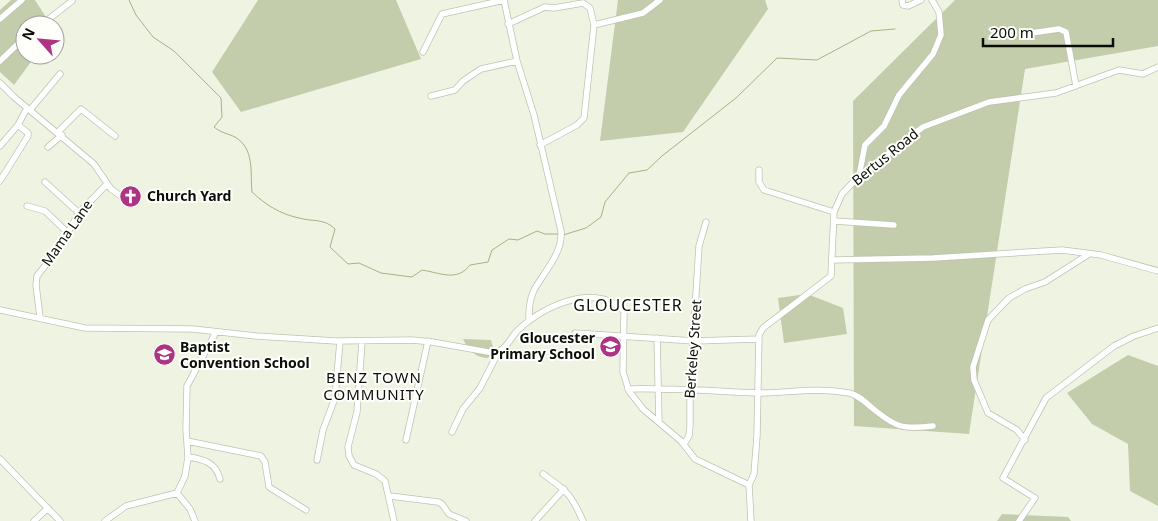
<svg xmlns="http://www.w3.org/2000/svg" width="1158" height="521" font-family="'Noto Sans',sans-serif">
	<style>
		.green { fill: #c3ccab }
		.lines { fill: none; stroke-linecap: round; stroke-linejoin: round }
		.stream { stroke: #a6b284; stroke-width: 1 }
		.minor-casing { stroke: #bec3b2; stroke-width: 7 }
		.minor { stroke: #fff; stroke-width: 5.5 }
		.labels { text-anchor: middle; stroke-width: 4; stroke-linejoin: round; paint-order: stroke }
		.street-label { font-size: 14px; fill: #0c0d08; stroke: #fefffb }
		.poi-label { font-size: 14px; font-weight: bold; fill: #0c0d08; stroke: #fefffb; text-anchor: start }
		.neighbourhood-label { font-size: 15px; letter-spacing: 1px; fill: #0c0d08; stroke: #fefffb }
		.quarter-label { font-size: 16px; letter-spacing: 1px; fill: #0c0d08; stroke: #fefffb }
	</style>
	<rect width="100%" height="100%" fill="#eff4e2"/>
	<path class="green" d="M11 0H35L51 25H25V55H36L14 85 0 72V10Z
		M258 0H396L421 59 241 112 212 72Z
		M618 0H765L768 9 683 132 600 141Z
		M955 0H1158V46L1025 69 969 434 854 426 853 101Z
		M807 294 843 308 847 334 784 343 778 298Z
		M463 339 491 340 494 351 488 358C475 358 468 349 463 339Z
		M1128 355 1158 366V506L1130 491 1128 444 1092 424 1067 393Z
		M1002 514 1068 517 1071 521H997Z"/>
	<g class="lines">
		<path class="stream" d="M129 0 136 15 153 37 174 51 221 98 222 117 214 127C223 134 227 133 235 137 255 149 250 172 252 192 266 205 280 214 299 218 313 222 324 218 335 229L330 247 348 264 359 263 381 273 412 277 422 270C441 273 457 282 470 265L488 262 492 250 509 239 518 240 537 231 545 234H560
			M563 235 586 228 601 217 605 202 629 173 647 170 662 156 736 98 777 58 817 60 871 31 895 29"/>
		<defs>
			<path id="minor" d="M504 0 517 61 534 115 561 231C563 253 544 272 534 290 529 300 529 311 529 321
				M902 0 903 5 908 6 921 0
				M0 19 22 0
				M508 24 545 7 554 8 583 3 590 8 594 25 584 118 577 125 540 145
				M41 25 72 1
				M594 25 643 13 660 0
				M1031 33 1059 29 1066 32 1076 86
				M423 52 442 14 504 0
				M0 61 25 37
				M0 83 14 97 94 164 111 189 125 199
				M431 96 455 90 463 81 481 69 517 61
				M30 110 60 74
				M58 132 81 109 115 136
				M0 146 18 125 27 108
				M48 147 62 135
				M759 170V182L764 190 834 212
				M859 176 865 145 884 126 899 95 933 54 941 35 939 12 932 0
				M0 181 28 136V133L18 125
				M45 182 79 213
				M27 206 45 211 67 232
				M834 221 894 225
				M833 260 933 258 1062 250 1101 255 1158 271
				M0 310 85 328 193 329 256 336 336 341 412 340 432 342 494 353C505 352 511 337 518 330 544 306 594 282 624 311L623 372 629 391 643 409 681 441 695 459 749 485
				M40 317 36 285 37 276 59 248 79 213 107 184
				M216 332 187 386 186 430 188 457C204 459 216 463 220 479
				M575 333 694 341 758 339
				M657 338 659 422
				M362 341 357 412 348 447 349 456 354 465 376 474 385 481 394 521
				M628 389C672 388 714 391 758 393 790 393 816 387 849 393 858 395 864 401 871 407 895 427 902 430 933 426
				M452 432 463 409 480 388 498 353
				M406 440 428 341
				M1025 440 1017 430 988 413 974 380 973 367 988 320 1009 298 1025 289 1045 282 1089 254
				M187 441 261 456 265 462 269 487 306 510
				M684 444 689 436 690 426V389L699 246 706 222
				M0 459 60 521
				M317 460 323 430 335 398 340 341
				M543 474C567 491 571 494 583 521
				M177 493 190 509 195 521
				M390 496 438 502 442 504 449 514 466 521
				M34 521 48 508
				M105 521 126 506 177 493 185 476 188 457
				M535 521 564 489
				M751 521 749 485 754 474 757 436 759 335 763 328 831 276 834 212 842 194 859 176 923 127 989 102 1056 93 1119 70 1143 74 1158 67
				M1019 521 1035 498 1003 478 1046 398 1114 346 1134 336 1158 328"/>
		</defs>
		<use href="#minor" class="minor-casing"/>
		<use href="#minor" class="minor"/>
	</g>
	<defs>
		<symbol id="church-disc" viewBox="-11 -11 22 22"><circle r="9.5" fill="#af3385" stroke="#fefffb"/><path d="M-1.2-6h2.4v3.5h3.3v2.4h-3.3V6h-2.4V-.1h-3.3v-2.4h3.3Z" fill="#fff"/></symbol>
		<symbol id="school-disc" viewBox="-11 -11 22 22"><circle r="9.5" fill="#af3385" stroke="#fefffb"/><path d="M0-5L7-2L0 1L-7-2ZM-4 1L0 2.5L4 1V4Q0 6-4 4Z" fill="#fff"/></symbol>
	</defs>
	<g fill-rule="evenodd">
		<use href="#church-disc" x="118" y="184" width="25" height="25"/>
		<use href="#school-disc" x="598" y="334" width="25" height="25"/>
		<use href="#school-disc" x="152" y="342" width="25" height="25"/>
	</g>
	<g class="labels">
		<g class="street-label">
			<text transform="translate(885 157) rotate(-39)" y="5">Bertus Road</text>
			<text transform="translate(67 233) rotate(-55)" y="5">Mama Lane</text>
			<text transform="translate(693 349) rotate(-86)" y="5">Berkeley Street</text>
		</g>
		<g class="poi-label">
			<text x="147" y="201">Church Yard</text>
			<text x="595" y="343" text-anchor="end">Gloucester<tspan x="595" dy="16">Primary School</tspan></text>
			<text x="180" y="352">Baptist<tspan x="180" dy="16">Convention School</tspan></text>
		</g>
		<g class="neighbourhood-label">
			<text x="374" y="383">BENZ TOWN<tspan x="374" dy="17">COMMUNITY</tspan></text>
		</g>
		<g class="quarter-label">
			<text x="628" y="311">GLOUCESTER</text>
		</g>
	</g>
	<g transform="translate(40 40) rotate(297)"><circle r="24" fill="#fefffb" stroke="#9d9e9a"/>
	<path d="M0-4L9 19L0 12L-9 19Z" fill="#af3385"/>
	<text y="-8" font-size="14" font-weight="bold" text-anchor="middle" fill="#0c0d08">N</text>
	</g>
	<path d="M983 38v8h130v-8" fill="none" stroke="#0c0d08" stroke-width="2.5"/>
	<text x="990" y="38" font-size="15" fill="#0c0d08" stroke="#fefffb" stroke-width="4" paint-order="stroke">200 m</text>
</svg>
